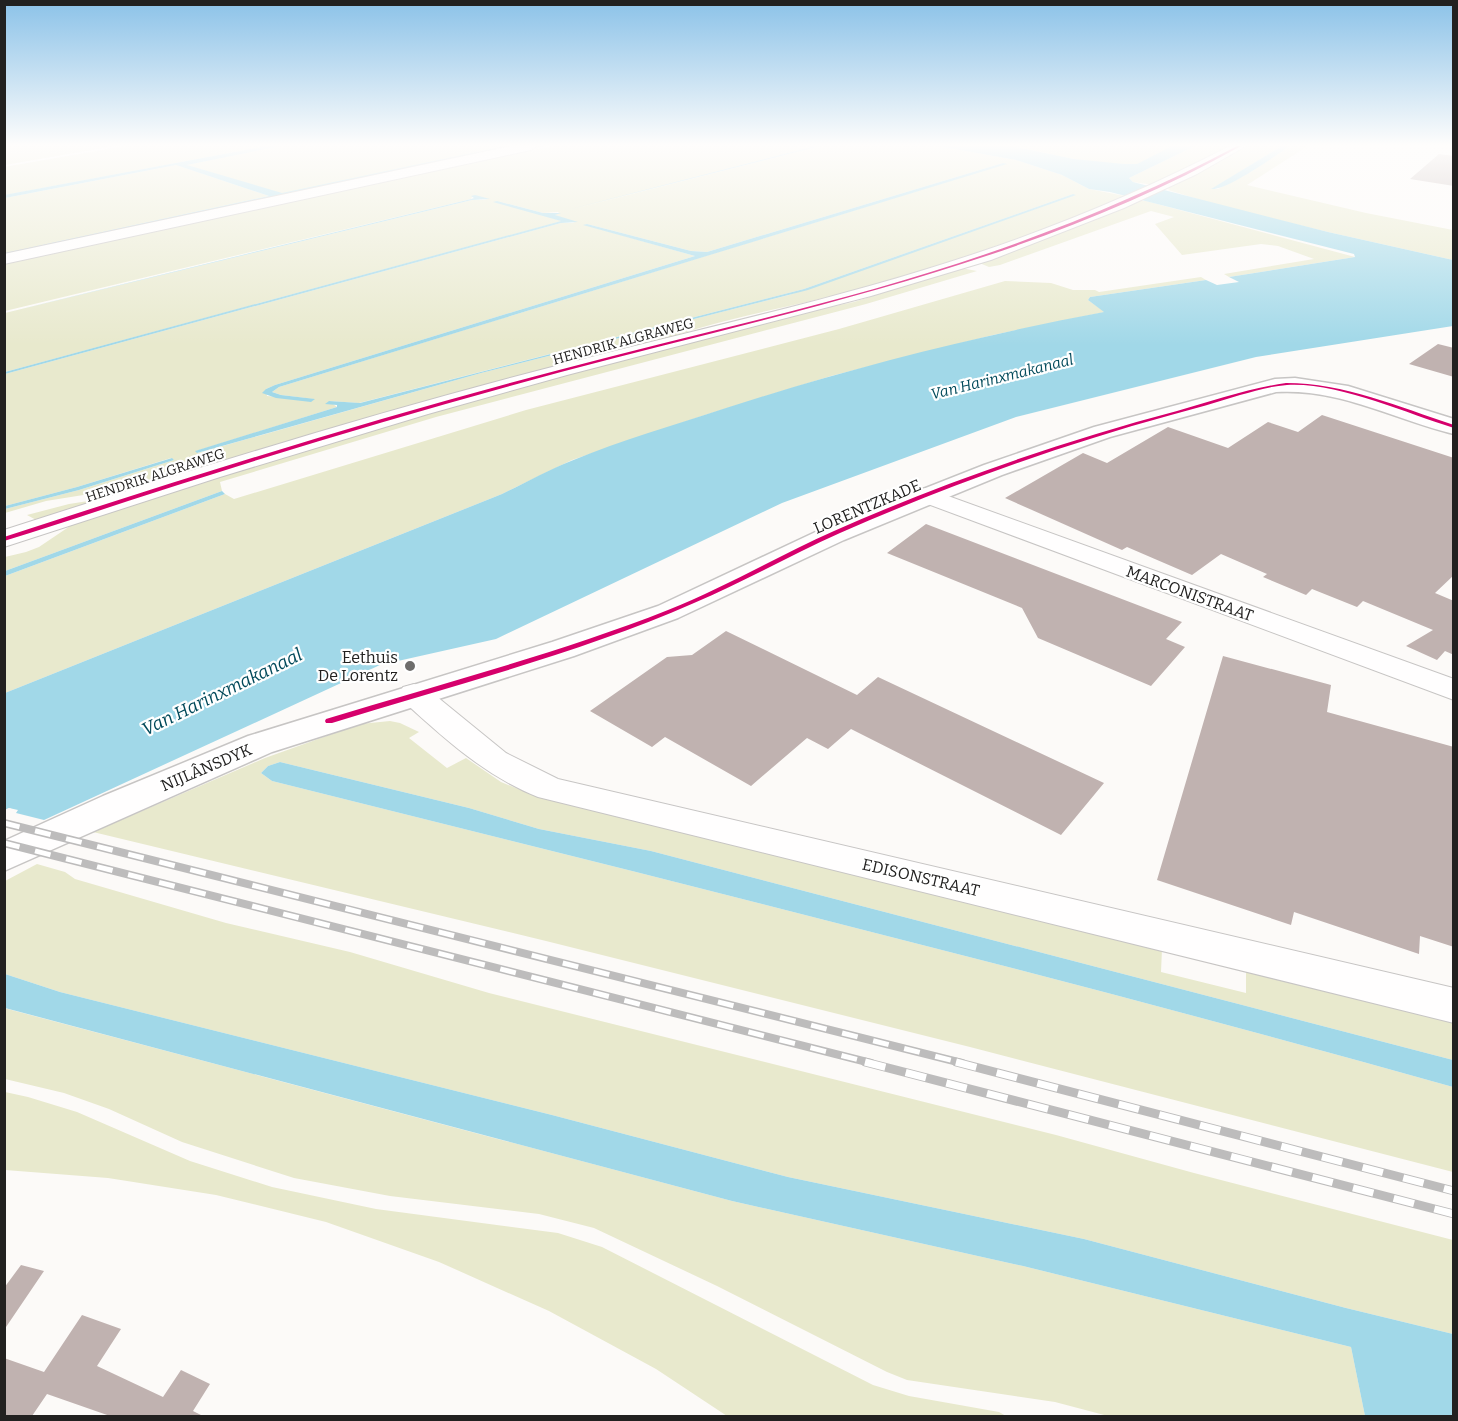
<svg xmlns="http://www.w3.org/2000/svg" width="1458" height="1421" font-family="Bitter,serif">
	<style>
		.green { fill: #e8e9cd; fill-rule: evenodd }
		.water { fill: #a1d8e8 }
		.pier { fill: #fcfaf8 }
		.building { fill: #c0b2b0 }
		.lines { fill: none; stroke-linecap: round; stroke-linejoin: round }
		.minor-casing { stroke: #c7c5c4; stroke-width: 2 }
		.tertiary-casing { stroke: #c7c5c4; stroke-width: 3 }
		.minor { fill: #fffefe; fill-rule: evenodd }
		.tertiary { fill: #fffefe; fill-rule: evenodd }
		.rail-far1-casing { stroke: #bdbcbc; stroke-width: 8 }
		.rail-casing { stroke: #bdbcbc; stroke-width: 9 }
		.rail-far1 { stroke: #fff; stroke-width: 5; stroke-dasharray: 16; stroke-linecap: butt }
		.rail { stroke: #fff; stroke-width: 7; stroke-dasharray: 21; stroke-linecap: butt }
		.cycleway-casing { stroke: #fff; stroke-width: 3 }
		.cycleway { fill: #d6006c; fill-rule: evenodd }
		.poi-dot { fill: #6e6d6c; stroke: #fff; stroke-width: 2 }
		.labels { text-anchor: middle; stroke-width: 4.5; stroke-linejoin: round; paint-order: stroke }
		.far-street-label { font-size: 14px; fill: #222120; stroke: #fff }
		.far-water-label { font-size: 15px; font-style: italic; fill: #00495a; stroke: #fff }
		.street-label { font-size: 16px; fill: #222120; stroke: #fff }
		.poi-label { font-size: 16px; fill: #222120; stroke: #fff; text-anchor: end }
		.water-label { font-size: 18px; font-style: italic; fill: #00495a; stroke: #fff }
	</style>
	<rect width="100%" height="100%" fill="#fcfaf8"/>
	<path class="green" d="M5 146H115L5 165Z
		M125 146H267L5 195 4 167Z
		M280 146H505L282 194 186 165Z
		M537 146H547L425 173 552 146H815L569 210 820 146H938L1016 160 1062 175 1089 189 1125 196 1122 198 1125 199C1038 232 951 263 862 288 794 307 725 317 659 341L158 483 46 501 5 513V509L79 490 174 460 171 458 77 487 5 506V374L561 223H575L554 215 559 213 558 212 543 213 497 201 562 221 5 372V313L472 200H488L472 197 471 199 5 311V264ZM1003 163 1005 164 279 387 272 392 281 395 314 399 267 396 266 389 275 385 695 256 585 225 587 224 691 251 707 252ZM1073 194 1075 195 789 295 481 373 198 453 196 451 337 407 329 401 359 403 804 289Z
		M1011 146H1172C1165 150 1151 160 1138 164 1111 171 1042 151 1011 146Z
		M1195 146H1232L1154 185 1133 182 1129 178Z
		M1248 146H1282L1212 189H1218L1252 171 1290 146H1308L1247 185 1366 213 1453 230V260L1328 232 1224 207 1168 190 1170 189 1167 188Z
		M176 165 269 196 5 253V198Z
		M1138 201H1146L1355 257 1229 277 1224 274 1314 259 1278 246 1261 244 1182 255 1155 224 1174 217 1151 211 1000 265 989 267 977 262 1047 238Z
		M961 268 977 271 866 304 436 417 220 482 222 491 5 571V557L26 552 39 547 79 520 312 445 564 375 806 312 854 302Z
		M1201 277 1206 280 1090 297 1088 300 1105 312 993 335 831 376 705 415 572 460 502 494 5 693V576L225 494 234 499 526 410 839 329 1005 281 1051 283 1073 290H1095L1099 292Z
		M101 499 38 521 27 515 69 504Z
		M390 721 400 723 419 732 409 738 447 768 466 758 501 782 533 795 1162 949 1161 972 1246 993V969L1453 1019V1060L651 851 539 829 469 808 280 762 268 766 261 773 272 781C667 880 1062 977 1453 1087V1172L970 1047 546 941 93 832 265 758 360 724Z
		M37 864 65 872 75 879 226 923 350 952 489 993 1056 1135 1194 1173 1453 1240V1334L1346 1308 1084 1239 788 1177 552 1115 60 992 5 974V881Z
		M4 1008 732 1201 1023 1266 1351 1347 1365 1416H1108L1055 1402 907 1380 887 1372 717 1286 594 1228 539 1214 390 1196 294 1178 182 1142 109 1109 64 1093 5 1079Z
		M5 1092 28 1097 77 1112 190 1161 272 1187 376 1209 558 1233 602 1247 873 1385 909 1396 999 1412 1006 1416H727L656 1369 549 1311 439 1262 326 1222 216 1195 108 1178 5 1170Z"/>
	<path class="water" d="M267 146H280L187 165 282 193 505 146H522L5 256V253L269 196 176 165 5 198 4 195Z
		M815 146H820L567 210Z
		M938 146H1011L1074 159 1124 164H1137L1172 146H1195L1129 178 1133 182 1328 232 1453 260V326L1256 357 1016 417 782 503 496 639 380 665 5 838V819L17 811 9 808 5 810V693L502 494C525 483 548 470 571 461 621 440 675 425 726 408 850 368 976 336 1104 312L1088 300 1090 297 1206 280 1217 285 1239 282 1229 277 1355 257 1354 254 1110 192 1089 189 1062 175 1016 160Z
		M1282 146H1290C1275 156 1226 191 1211 189Z
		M1003 163 1007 164 279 387 272 392 281 395 315 399 311 402 276 398 262 393 266 389 275 385 695 256 583 225 587 224 691 251 707 252Z
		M1073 194 1076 195 808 290 481 373 197 453 195 451 337 407V405L325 404 329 401 360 403 804 289Z
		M475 195 490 199 472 200 5 313 471 199 474 198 471 196Z
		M497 201 543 213H561L555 215 578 222 561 223 5 374V372L561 221 493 202Z
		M172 458 174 460 79 490 5 509V506L77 487Z
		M222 491 225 494 5 576V571Z
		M280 762 469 808 539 829 651 851 1453 1060V1087C1062 977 667 880 272 781L261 773 268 766Z
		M5 974 60 992 552 1115 788 1177 1084 1239 1346 1308 1453 1334V1416H1365L1351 1347 1023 1266 732 1201 5 1008Z"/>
	<path class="pier" d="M9 808 18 810 16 813 48 821 4 841V816L12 812 4 813 5 810Z"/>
	<path class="building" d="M1439 154 1454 156V186L1410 179Z
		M1438 344 1454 348V377L1409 364Z
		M1322 415 1454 458V575L1435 593 1454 601V655L1445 651 1437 660 1406 646 1433 630 1363 601 1357 607 1312 589 1306 595 1263 577 1267 574 1221 554 1192 575 1127 547 1122 550 1005 498 1083 453 1107 463 1168 427 1228 448 1268 422 1298 432Z
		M926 524 1182 622 1166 639 1185 647 1151 686 1038 638 1022 608 887 553Z
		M726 631 857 695 878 677 1104 783 1061 835 851 729 828 749 807 738 751 786 665 737 652 747 590 711 667 657 692 655Z
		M1223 656 1331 685 1327 712 1454 747V947L1420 936 1419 954 1294 912 1291 925 1157 880Z
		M21 1265 44 1271 4 1330V1288Z
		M82 1315 121 1329 97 1366 163 1397 181 1370 210 1384 193 1411 203 1416H110L47 1394 32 1416H4V1358L44 1372Z"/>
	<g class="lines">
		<defs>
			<path id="minor" d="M511 146H537L531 150 4 264V254Z
				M1230 146H1246L1197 174 1124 208 991 260 871 296 567 375 428 414 220 477 4 547V530C187 471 370 414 556 366 697 329 841 299 980 252 1066 223 1149 188 1230 146Z
				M926 488 1454 679V700L917 500 914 495 917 490Z
				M414 684 425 687 506 753 558 779 1454 988V1023L538 797C485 776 445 739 403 701L399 694 403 687Z"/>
			<path id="tertiary" d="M1295 378 1348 386 1454 419V434C1393 419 1340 388 1276 392L1110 437 1002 475 844 540 678 618 574 656 272 752 4 871V841L103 796 248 736 552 642 658 606 824 528 984 465 1094 427 1275 379Z"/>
		</defs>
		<use href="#minor" class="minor-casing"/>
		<use href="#tertiary" class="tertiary-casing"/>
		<use href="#minor" class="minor"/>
		<use href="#tertiary" class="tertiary"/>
		<defs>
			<path id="rail-far1" d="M4 823 962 1063
				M4 843 871 1063"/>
			<path id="rail" d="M865 1062 1454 1214
				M956 1062 1454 1191"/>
		</defs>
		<use href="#rail-far1" class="rail-far1-casing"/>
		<use href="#rail" class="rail-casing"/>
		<use href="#rail-far1" class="rail-far1"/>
		<use href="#rail" class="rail"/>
		<defs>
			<path id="cycleway" d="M1237 146H1241C1029 265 793 310 561 372 443 404 326 438 210 475 141 496 73 520 4 541V537C188 477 372 419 559 370 701 332 847 302 986 254 1073 224 1156 189 1237 146Z
				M1286 383C1344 383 1399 407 1454 425V428C1405 413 1338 382 1287 385 1271 386 1255 391 1240 395 1217 402 1194 409 1171 415 1058 446 947 486 840 533 791 555 744 582 694 603 578 654 453 685 332 723H326L325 721 326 719C440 684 557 654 668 610 725 587 778 556 834 531 945 482 1060 442 1177 411 1213 401 1249 388 1286 383Z"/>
		</defs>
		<use href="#cycleway" class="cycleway-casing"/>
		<use href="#cycleway" class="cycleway"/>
	</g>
	<linearGradient id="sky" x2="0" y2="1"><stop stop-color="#8bc2e8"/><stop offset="0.42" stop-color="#fefdfc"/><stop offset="1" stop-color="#fefdfc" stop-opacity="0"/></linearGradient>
	<rect width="1458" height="345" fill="url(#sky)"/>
	<circle class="poi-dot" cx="410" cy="666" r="6"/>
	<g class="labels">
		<g class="far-street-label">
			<text transform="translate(623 341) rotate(-15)" y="5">HENDRIK ALGRAWEG</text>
			<text transform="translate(155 475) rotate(-18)" y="5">HENDRIK ALGRAWEG</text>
		</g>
		<g class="far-water-label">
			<text transform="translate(1002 377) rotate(-14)" y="5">Van Harinxmakanaal</text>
		</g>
		<g class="street-label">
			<text transform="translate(867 506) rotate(-23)" y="6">LORENTZKADE</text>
			<text transform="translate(1190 593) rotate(20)" y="6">MARCONISTRAAT</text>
			<text transform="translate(206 767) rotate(-23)" y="6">NIJLÂNSDYK</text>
			<text transform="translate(921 877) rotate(13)" y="6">EDISONSTRAAT</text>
		</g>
		<g class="poi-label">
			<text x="398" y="663">Eethuis<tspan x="398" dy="18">De Lorentz</tspan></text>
		</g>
		<g class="water-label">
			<text transform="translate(222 692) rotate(-26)" y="6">Van Harinxmakanaal</text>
		</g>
	</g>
	<rect width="1458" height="1421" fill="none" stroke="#222120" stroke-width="12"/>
</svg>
